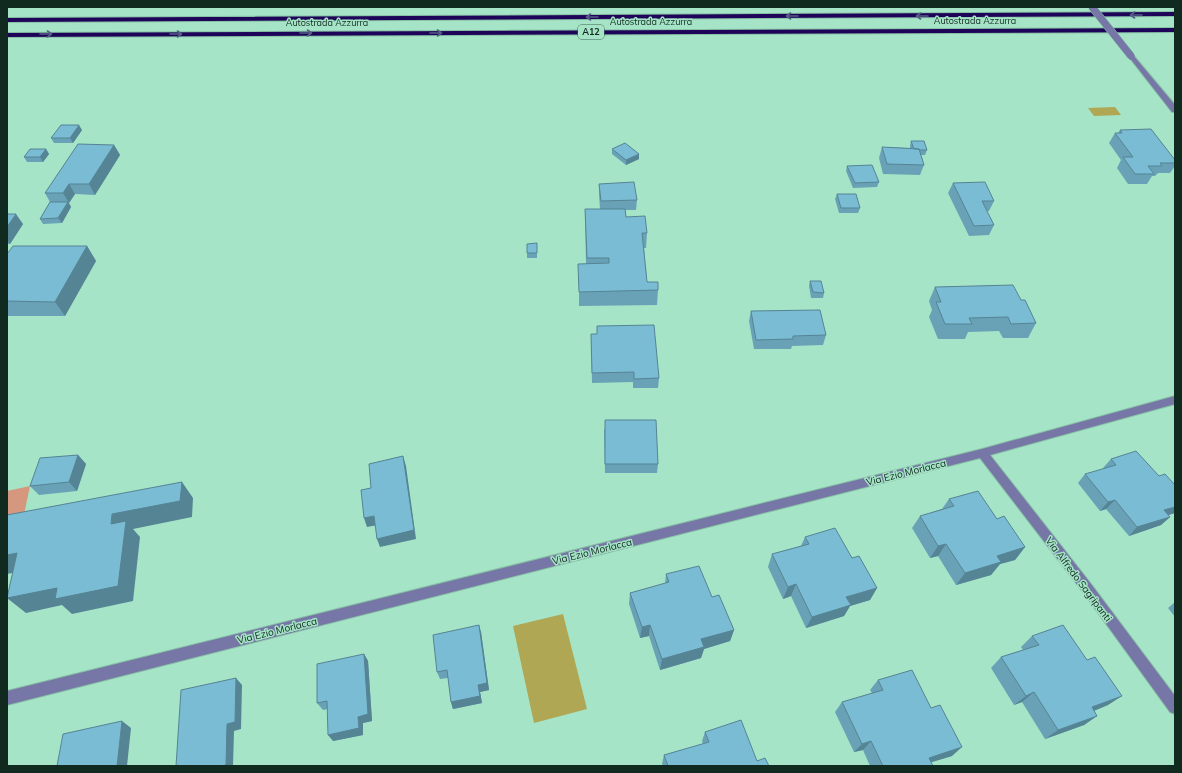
<svg xmlns="http://www.w3.org/2000/svg" width="1182" height="773" font-family="Mulish,sans-serif">
	<style>
		.green { fill: #d5977d }
		.water { fill: #afa754 }
		.lines { fill: none; stroke-linecap: round; stroke-linejoin: round }
		.minor-casing { stroke: #87bfa5; stroke-width: 2 }
		.highway-casing { stroke: #87bfa5; stroke-width: 2 }
		.minor { fill: #7676a7; fill-rule: evenodd }
		.highway { fill: #1e0459; fill-rule: evenodd }
		.minor-bridge-casing { stroke: #87bfa5; stroke-width: 8; stroke-linecap: butt }
		.minor-bridge { stroke: #7676a7; stroke-width: 7 }
		.wall { fill: #69a2b6 }
		.shaded-wall { fill: #558494 }
		.building { fill: #7abcd4; stroke: #558494 }
		.oneway { stroke: #545e85 }
		.labels { text-anchor: middle; stroke-width: 3; stroke-linejoin: round; paint-order: stroke }
		.far-street-label { font-size: 9px; fill: #102a1f; stroke: #a5e4c6 }
		.shield { fill: #a5e4c6; stroke: #3d6251; stroke-width: 1 }
		.shield-label { font-size: 9px; font-weight: bold; fill: #102a1f }
		.street-label { font-size: 10px; fill: #102a1f; stroke: #a5e4c6 }
	</style>
	<rect width="100%" height="100%" fill="#a5e4c6"/>
	<path class="green" d="M30 486 22 524 7 527V491Z"/>
	<path class="water" d="M1115 107 1121 115 1094 116 1088 108Z
		M563 614 587 709 534 723 513 626Z"/>
	<g class="lines">
		<defs>
			<path id="minor" d="M1131 54 1133 55 1175 105V112H1172L1129 57 1128 56Z
				M1175 396V404L990 455 1091 584 1175 696V714L1170 712 1083 592 980 458 7 705V691L982 449Z"/>
			<path id="highway" d="M1175 12V16L7 22V18Z
				M1175 28V32L7 37V33Z"/>
		</defs>
		<use href="#minor" class="minor-casing"/>
		<use href="#highway" class="highway-casing"/>
		<use href="#minor" class="minor"/>
		<use href="#highway" class="highway"/>
		<defs>
			<path id="minor-bridge" d="M1092 7 1131 56"/>
		</defs>
		<use href="#minor-bridge" class="minor-bridge-casing"/>
		<use href="#minor-bridge" class="minor-bridge"/>
	</g>
	<path class="wall" d="M82 130 73 143H54L51 138Z
		M1120 130 1175 160V166L1170 173H1158L1155 176H1152L1147 184H1128L1117 168 1121 160 1109 143 1115 133H1118Z
		M911 141 927 150 925 155H921L924 165 920 175 883 174 879 158 882 147 910 148V146Z
		M114 145 120 155 95 195 75 194 69 203 71 207 62 223 43 224 40 219 50 202 45 193Z
		M46 149 49 154 43 162H27L24 157Z
		M612 149 639 159 626 165 612 154Z
		M847 166 879 182 877 187 853 188 846 171Z
		M953 183 994 201 989 211H987L994 225 989 235 969 236 948 193Z
		M599 184 637 200 636 210H625L626 217 647 233 646 248H644L647 282 658 290 657 305 579 306V292L586 263 585 209H600L599 194Z
		M837 194 860 208 858 213H839L835 199Z
		M7 212 8 214 23 224 10 244H7Z
		M537 243V258H527V253Z
		M87 246 96 261 65 316H7V254Z
		M810 281 824 293 823 298H811L809 286Z
		M935 287 1021 300 1036 323 1028 338H1003L999 331 968 332 965 339H938L929 317 932 310 929 301Z
		M751 311 826 335 823 345 792 346 791 349H754L749 321Z
		M591 334 659 378 658 388H633V382L592 383Z
		M604 429 658 464 657 473H605Z
		M78 455 86 464 77 491 39 495 30 486Z
		M1111 459 1175 513 1168 515 1170 517 1161 525 1129 536 1106 509 1100 511 1078 483 1085 474 1104 469 1103 468Z
		M949 499 997 519 1025 547 1015 560 1000 564 991 575 956 585 938 556 930 558 912 528 920 516 942 509Z
		M805 537 852 558 877 588 870 600 850 606 844 616 806 628 791 596 783 599 768 567 772 554 801 546Z
		M666 574 712 597 734 630 730 641 704 649 701 658 660 670 649 636 640 638 629 604 630 593 665 584Z
		M1175 602V617L1168 608Z
		M481 632 489 690 480 692 482 703 453 709 451 702 448 678 440 679 437 672Z
		M1032 636 1108 705 1094 711 1097 716 1084 725 1045 739 1022 702 1014 705 991 668 1001 657 1023 650 1021 647Z
		M364 654 368 661 372 721 363 723V735L333 741 328 709 323 710 317 703Z
		M878 680 952 756 931 762 933 766H870L863 750 854 752 835 712 842 702 872 693 870 690Z
		M705 732 757 761 769 766H663L662 764 664 755 703 744 702 741Z"/>
	<path class="shaded-wall" d="M79 125 82 130 73 143 70 138Z
		M114 145 120 155 95 195 89 184Z
		M46 149 49 154 43 162 40 157Z
		M639 154V159L626 165V160Z
		M69 184 75 194 69 203 63 193Z
		M68 202 71 207 62 223 58 218Z
		M16 214 23 224 10 244 7 240V227Z
		M87 246 96 261 65 316 55 302Z
		M78 455 86 464 77 491 69 482Z
		M403 456 406 466 416 539 380 547 377 539Z
		M182 482 193 498 192 517 133 529 140 537 133 601 72 614 62 605 26 613 7 598 111 524 112 514Z
		M1115 500 1106 509 1100 511 1108 502Z
		M1175 507V513L1155 519 1164 510Z
		M374 516 378 525 367 527 364 518Z
		M1170 517 1161 525 1129 536 1137 527Z
		M946 544 938 556 930 558 938 546Z
		M1025 547 1015 560 1000 564 991 575 956 585 965 573 997 556Z
		M17 553 34 569 7 574V555Z
		M796 584 791 596 783 599 788 587Z
		M877 588 870 600 850 606 844 616 806 628 812 617 846 597Z
		M479 625 481 632 489 690 480 692 482 703 453 709 451 702 478 685Z
		M650 625 649 636 640 638 642 627Z
		M734 630 730 641 704 649 701 658 660 670 662 659 701 639Z
		M364 654 368 661 372 721 363 723V735L333 741 328 735Z
		M236 678 242 685 241 729 234 731 233 766H220L227 724Z
		M1034 692 1022 702 1014 705 1026 696Z
		M1122 696 1108 705 1078 717 1092 707Z
		M1097 716 1084 725 1045 739 1058 730Z
		M122 721 131 728 127 766H117Z
		M871 741 863 750 854 752 862 744Z
		M962 747 952 756 919 766 929 758Z"/>
	<path class="building" d="M61 125H79L70 138H51Z
		M1151 129 1175 160V163H1160L1162 166H1148L1154 174H1135L1123 157H1133L1115 133H1122L1120 130Z
		M911 141H924L927 150H920L919 149H914Z
		M625 143 639 154 626 160 612 149Z
		M78 144 114 145 89 184H69L63 193H45Z
		M882 147 919 149 924 165 887 164Z
		M30 149H46L40 157H24Z
		M872 165 879 182 855 183 847 166Z
		M634 182 637 200 601 201 599 184Z
		M985 182 994 201H982L994 225 974 226 953 183Z
		M837 194H856L860 208H841Z
		M50 202H68L58 218 40 219Z
		M585 209H625L626 217 645 216 647 233H642L647 282H658V290L579 292 578 264 609 263V258H587Z
		M7 214H16L7 227Z
		M537 243V253H527V244Z
		M13 246H87L55 302 7 301V254Z
		M810 281H821L824 293 813 292Z
		M1013 285 1021 300H1025L1036 323 1011 324 1008 317 969 318 972 324H945L936 302H941L935 287Z
		M820 310 826 335 793 336V339L756 340 751 311Z
		M654 325 659 378 634 379V372L592 373 591 334H597V326Z
		M605 420H656L658 464H605Z
		M1136 451 1159 476 1165 474 1175 485V507L1164 510 1170 517 1137 527 1115 500 1108 502 1085 474 1116 465 1111 459Z
		M78 455 69 482 30 486 40 458Z
		M403 456 414 530 377 539 374 516 364 518 361 490 371 488 369 464Z
		M182 482 180 501 112 514 111 524 126 521 118 586 55 599 57 588 7 598 17 553 7 555V515Z
		M978 491 997 519 1004 516 1025 547 997 556 1001 562 965 573 946 544 938 546 920 516 954 506 949 499Z
		M835 528 852 558 859 556 877 588 846 597 851 605 812 617 796 584 788 587 772 554 809 544 805 537Z
		M699 566 712 597 719 595 734 630 701 639 704 647 662 659 650 625 642 627 630 593 669 582 666 574Z
		M479 625 487 683 478 685 480 696 451 702 447 670 437 672 433 635Z
		M1063 625 1087 660 1095 657 1122 696 1092 707 1097 716 1058 730 1034 692 1026 696 1001 657 1039 645 1032 636Z
		M364 654 368 714 358 717 359 728 328 735 327 701 317 703V664Z
		M912 670 931 708 940 705 962 747 929 758 933 766H883L871 741 862 744 842 702 883 690 878 680Z
		M236 678 235 722 227 724 226 765 220 766H176L181 690Z
		M741 720 757 761 765 758 769 766H668L664 755 709 742 705 732Z
		M122 721 117 766H57L63 734Z"/>
	<defs><path id="oneway-shaft" d="M-6 0H5M1.5-3L5.5 0L1.5 3" fill="none" stroke-width="1.6" stroke-linecap="round" stroke-linejoin="round"/></defs>
	<g class="oneway">
		<use href="#oneway-shaft" transform="translate(1136 15) rotate(180)"/>
		<use href="#oneway-shaft" transform="translate(792 16) rotate(180)"/>
		<use href="#oneway-shaft" transform="translate(922 16) rotate(180)"/>
		<use href="#oneway-shaft" transform="translate(592 17) rotate(180)"/>
		<use href="#oneway-shaft" transform="translate(306 33)"/>
		<use href="#oneway-shaft" transform="translate(436 33)"/>
		<use href="#oneway-shaft" transform="translate(46 34)"/>
		<use href="#oneway-shaft" transform="translate(176 34)"/>
	</g>
	<g class="labels">
		<g class="far-street-label">
			<text x="975" y="24">Autostrada Azzurra</text>
			<text x="651" y="25">Autostrada Azzurra</text>
			<text x="327" y="26">Autostrada Azzurra</text>
		</g>
		<rect class="shield" x="578" y="25" width="26" height="14" rx="3"/>
		<g class="shield-label">
			<text x="591" y="35">A12</text>
		</g>
		<g class="street-label">
			<text transform="translate(906 472) rotate(-14)" y="4">Via Ezio Morlacca</text>
			<text transform="translate(592 551) rotate(-14)" y="4">Via Ezio Morlacca</text>
			<text transform="translate(1079 579) rotate(53)" y="4">Via Alfredo Sagripanti</text>
			<text transform="translate(277 630) rotate(-14)" y="4">Via Ezio Morlacca</text>
		</g>
	</g>
	<rect width="1182" height="773" fill="none" stroke="#102a1f" stroke-width="16"/>
</svg>
